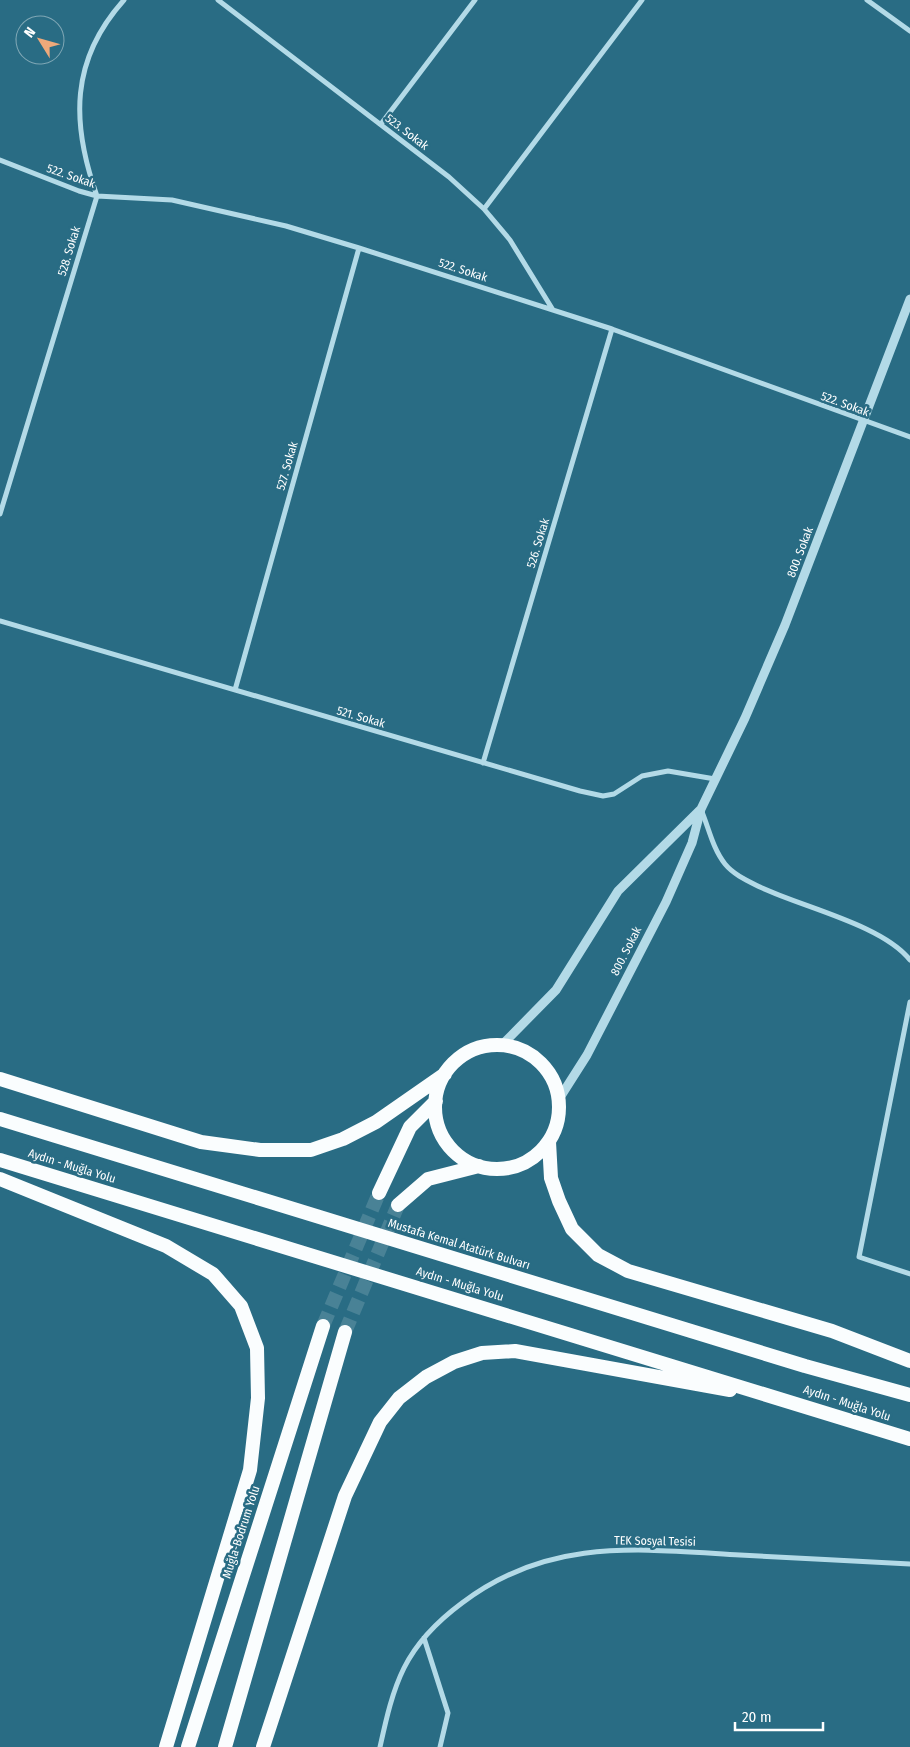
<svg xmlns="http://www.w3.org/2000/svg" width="910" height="1747" font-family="'Fira Sans Condensed',sans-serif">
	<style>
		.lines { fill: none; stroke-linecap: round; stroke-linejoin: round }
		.trunk-tunnel { stroke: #498296; stroke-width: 14; stroke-dasharray: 14 7; stroke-linecap: butt }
		.minor { stroke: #b3dae7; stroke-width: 5 }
		.tertiary { stroke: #b3dae7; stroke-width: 9 }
		.trunk { stroke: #fafdfe; stroke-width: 14 }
		.labels { text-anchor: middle; stroke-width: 5; stroke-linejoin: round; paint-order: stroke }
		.street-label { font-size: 12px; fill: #fff; stroke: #296c84 }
	</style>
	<rect width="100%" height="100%" fill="#296c84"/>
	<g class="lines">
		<path class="trunk-tunnel" d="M323 1326 379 1193
			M345 1332 398 1205"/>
		<path class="minor" d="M218 0 449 177 484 209 510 240 553 310
			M867 0 910 31
			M381 124 475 0
			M0 160 79 191 97 196 172 200 286 226 359 248 612 329 910 437
			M484 209 642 0
			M0 514 97 196C71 123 70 60 124 0
			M0 621 580 791 603 796 614 794 642 776 668 771 715 779
			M235 690 359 248
			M483 763 612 329
			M702 812C709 829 713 849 725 864 734 875 748 881 760 887 802 907 883 925 910 960
			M910 1002 859 1257 910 1274
			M424 1638 448 1713 440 1747
			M380 1747C386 1720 392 1692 404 1668 417 1642 439 1620 462 1603 549 1537 638 1549 740 1555 797 1558 853 1561 910 1564"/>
		<path class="tertiary" d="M502 1045 556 990 618 891 701 809
			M559 1099 587 1055 666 902 692 843 701 809 745 718 785 625 910 299"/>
		<path class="trunk" d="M435 1107a62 62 0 1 1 124 0a62 62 0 1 1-124 0Z
			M0 1079 201 1142 260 1150H311L343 1139 376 1122 445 1074
			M0 1119 805 1366 910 1395
			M549 1142 551 1178 559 1201 572 1229 598 1255 628 1271 832 1331 910 1361
			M0 1160 910 1439
			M0 1179 166 1246 213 1274 241 1306 257 1348 258 1398 250 1470 166 1747
			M379 1193 410 1127 436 1101
			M398 1205 428 1179 479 1166
			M188 1747 323 1326
			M225 1747 345 1332
			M263 1747 345 1496 380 1422 399 1398 426 1377 454 1362 482 1353 515 1351 730 1390"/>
	</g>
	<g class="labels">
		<g class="street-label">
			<text transform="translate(407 132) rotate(37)" y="4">523. Sokak</text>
			<text transform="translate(71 176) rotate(19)" y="4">522. Sokak</text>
			<text transform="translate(69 251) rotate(-73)" y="4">528. Sokak</text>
			<text transform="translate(463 270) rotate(18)" y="4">522. Sokak</text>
			<text transform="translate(845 404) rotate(20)" y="4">522. Sokak</text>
			<text transform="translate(287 466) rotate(-74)" y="4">527. Sokak</text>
			<text transform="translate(538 543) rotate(-73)" y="4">526. Sokak</text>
			<text transform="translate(800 552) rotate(-69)" y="4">800. Sokak</text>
			<text transform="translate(361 717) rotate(16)" y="4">521. Sokak</text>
			<text transform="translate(626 951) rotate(-63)" y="4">800. Sokak</text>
			<text transform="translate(72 1166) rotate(17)" y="4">Aydın - Muğla Yolu</text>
			<text transform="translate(459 1244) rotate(17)" y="4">Mustafa Kemal Atatürk Bulvarı</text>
			<text transform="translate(460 1284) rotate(17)" y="4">Aydın - Muğla Yolu</text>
			<text transform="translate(847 1403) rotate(18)" y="4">Aydın - Muğla Yolu</text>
			<text transform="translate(241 1532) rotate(-72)" y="4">Muğla-Bodrum Yolu</text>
			<text transform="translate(655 1541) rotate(1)" y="4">TEK Sosyal Tesisi</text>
		</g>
	</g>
	<g transform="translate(40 40) rotate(307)"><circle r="24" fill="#296c84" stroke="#7fa7b5"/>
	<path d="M0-4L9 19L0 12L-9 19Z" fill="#eea97a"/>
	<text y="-8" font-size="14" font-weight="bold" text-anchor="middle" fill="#ffffff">N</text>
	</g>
	<path d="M735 1722v8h88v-8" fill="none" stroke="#ffffff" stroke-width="2.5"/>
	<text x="742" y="1722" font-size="15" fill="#ffffff" stroke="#296c84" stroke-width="4" paint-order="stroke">20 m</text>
</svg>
